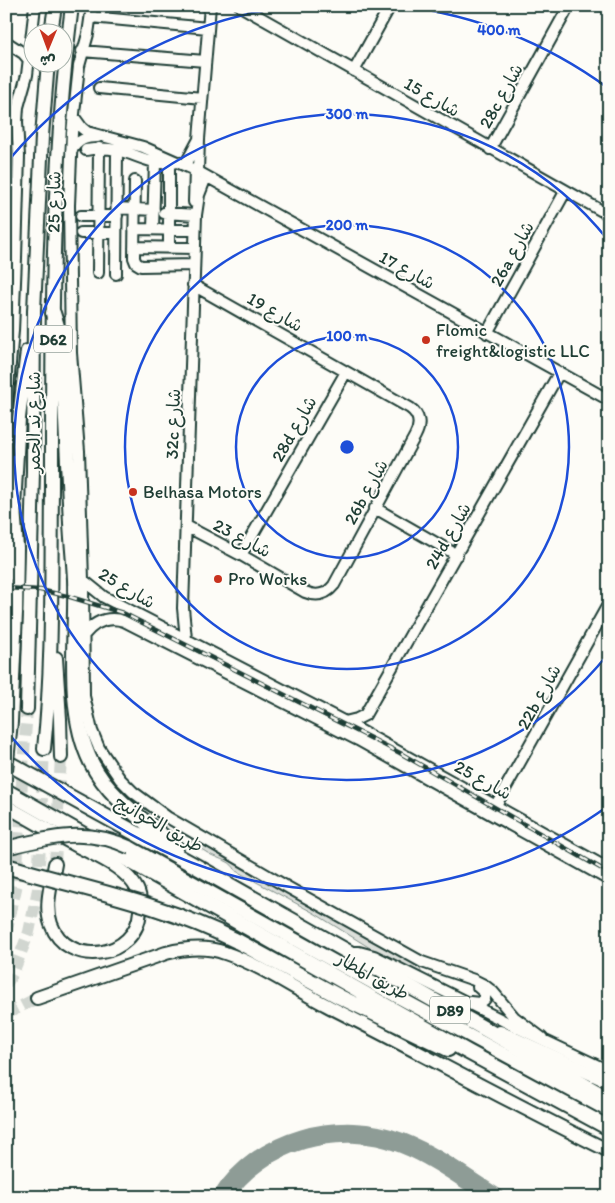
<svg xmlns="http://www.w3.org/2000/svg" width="615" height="1203" font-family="Itim,'Playpen Sans Arabic',sans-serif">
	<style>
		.green { fill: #dde0db; stroke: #7e8e88 }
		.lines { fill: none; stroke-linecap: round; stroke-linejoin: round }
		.taxiway { stroke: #8e9c96; stroke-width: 20 }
		.major-tunnel { stroke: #d1d6d0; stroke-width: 12; stroke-dasharray: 12 6; stroke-linecap: butt }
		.minor-casing { stroke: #1f3d34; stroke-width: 14 }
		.major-casing { stroke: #1f3d34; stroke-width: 16 }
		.highway-casing { stroke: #1f3d34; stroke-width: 18 }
		.minor { stroke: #fdfcf7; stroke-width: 10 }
		.major { stroke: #fdfcf7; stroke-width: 12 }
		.highway { stroke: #fdfcf7; stroke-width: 14 }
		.rail-casing { stroke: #1f3d34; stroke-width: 4.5 }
		.rail { stroke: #fdfcf7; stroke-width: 2.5; stroke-dasharray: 8; stroke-linecap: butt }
		.major-bridge-casing { stroke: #1f3d34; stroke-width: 16; stroke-linecap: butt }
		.highway-bridge-casing { stroke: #1f3d34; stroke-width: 18; stroke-linecap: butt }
		.major-bridge { stroke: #fdfcf7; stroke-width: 12 }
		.highway-bridge { stroke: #fdfcf7; stroke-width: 14 }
		.ring { fill: none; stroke: #1d4ed8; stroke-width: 2.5 }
		.poi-dot { fill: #c8321e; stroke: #fdfcf7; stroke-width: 2 }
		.labels { text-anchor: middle; stroke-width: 4; stroke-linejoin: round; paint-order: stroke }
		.shield { fill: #fdfcf7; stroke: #62766e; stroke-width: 1 }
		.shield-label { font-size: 16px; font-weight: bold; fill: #1f3d34 }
		.street-label { font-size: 18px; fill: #1f3d34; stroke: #fdfcf7 }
		.poi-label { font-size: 18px; fill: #1f3d34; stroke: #fdfcf7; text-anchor: start }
		.centre { fill: #1d4ed8; stroke: #fdfcf7; stroke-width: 2.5 }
		.ring-label { font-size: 15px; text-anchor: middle; font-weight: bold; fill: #1d4ed8; stroke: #fdfcf7; stroke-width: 4; stroke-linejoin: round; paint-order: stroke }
	</style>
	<rect width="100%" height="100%" fill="#fdfcf7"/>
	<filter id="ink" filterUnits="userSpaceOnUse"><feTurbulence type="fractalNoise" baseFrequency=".02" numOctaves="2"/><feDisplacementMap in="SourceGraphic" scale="10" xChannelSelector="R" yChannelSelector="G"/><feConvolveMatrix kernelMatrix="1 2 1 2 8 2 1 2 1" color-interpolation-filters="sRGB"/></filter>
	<g filter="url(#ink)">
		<path class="green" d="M195 836 395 950 394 953 420 967 421 972 420 974 378 953 314 913 236 871C231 861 224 861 216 857 207 854 198 846 190 841Z"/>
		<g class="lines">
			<path class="taxiway" d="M223 1197C259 1140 340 1118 402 1143 435 1156 464 1178 494 1197"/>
			<path class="major-tunnel" d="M55 864 61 757
				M6 933 17 884 18 841 27 709
				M6 984 13 973 29 932 38 889 44 749
				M6 1014 37 998"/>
			<defs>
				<path id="minor" d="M92 6 88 34 79 66 72 133 69 205 71 353 79 451 83 580 84 696 92 731 99 748 120 779 133 792 167 817 289 888 422 962 474 980 484 985 493 992 514 1017 542 1038
					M240 6 609 215
					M91 17 208 28
					M6 42 23 53 29 60
					M82 51 205 61
					M354 71 390 6
					M99 88 202 98
					M74 117 82 128 87 132 143 147 195 170 609 400
					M490 149 569 6
					M86 150C96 148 107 148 117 150 137 154 156 168 177 162
					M71 151C78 140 85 137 98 137
					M185 165 199 139
					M198 172 199 139 210 6
					M135 181 134 258 136 263 141 266 194 265
					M194 202 195 170
					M117 208 154 210
					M164 213 196 215
					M81 216H117
					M134 229 195 230
					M153 229 155 162
					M81 233H116
					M134 247 195 248
					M169 248V164
					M98 273 99 148
					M116 274 117 150
					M487 333 565 192
					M6 407 13 331 16 258 19 156 17 122 18 107 27 75 35 6
					M375 508 457 555
					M186 526 241 555 305 592C317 597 326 595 334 585L415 436C421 425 420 415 410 408L193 285
					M241 555 346 372
					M83 580 104 597 345 722 609 869
					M84 635C95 621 108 616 124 621L358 740 609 880
					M186 639 183 608 196 215 199 195 206 177
					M345 722 357 719 365 715 559 373
					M496 805 609 603
					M349 952H359L374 956 522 1030 609 1071
					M470 1002 480 1003 485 999V993L478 987"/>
				<path id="major" d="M51 32 55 6
					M16 613 17 548 14 507 19 418 27 351
					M56 658 60 719 61 757
					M27 709 33 471 34 311 42 136 48 62
					M44 749C53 663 51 575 52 489 52 328 51 166 72 6
					M6 806C28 818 50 831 72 843 93 855 125 866 137 889 140 895 141 903 140 911 137 959 67 969 51 924 44 905 52 882 55 864
					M131 848 398 997 609 1111
					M37 998 166 953C186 948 206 946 225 953 261 965 296 990 330 1007 423 1054 515 1105 609 1151
					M500 1032 609 1082"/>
				<path id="highway" d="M53 313 60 336 63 360C66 414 68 468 71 523 72 541 74 560 75 579 77 638 65 709 91 762 110 800 145 820 176 847
					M6 574 14 507
					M6 762 192 864 609 1099
					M6 791 468 1052 609 1128
					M237 941 340 997 448 1049"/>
			</defs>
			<use href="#minor" class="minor-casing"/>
			<use href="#major" class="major-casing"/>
			<use href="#highway" class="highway-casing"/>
			<use href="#minor" class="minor"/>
			<use href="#major" class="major"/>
			<use href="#highway" class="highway"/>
			<defs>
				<path id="rail" d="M6 588 40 590 67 596 123 613 400 753 609 873"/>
			</defs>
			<use href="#rail" class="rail-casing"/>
			<use href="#rail" class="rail"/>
			<defs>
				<path id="major-bridge" d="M6 771 11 722 16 613
					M6 848C51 837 87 827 131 848"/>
				<path id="highway-bridge" d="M6 866C84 889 164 904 237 941"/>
			</defs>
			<use href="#major-bridge" class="major-bridge-casing"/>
			<use href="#highway-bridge" class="highway-bridge-casing"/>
			<use href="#major-bridge" class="major-bridge"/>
			<use href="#highway-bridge" class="highway-bridge"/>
		</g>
	</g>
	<g class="ring">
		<circle cx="347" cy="447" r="111"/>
		<circle cx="347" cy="447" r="222"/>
		<path d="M608 654A333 333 0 1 1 608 240"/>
		<path d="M608 806A444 444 0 0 1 7 732M7 162A444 444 0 0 1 293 6M401 6A444 444 0 0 1 608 88"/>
	</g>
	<g class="poi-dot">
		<circle cx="426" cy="340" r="5"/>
		<circle cx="133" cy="492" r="5"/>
		<circle cx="218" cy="579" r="5"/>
	</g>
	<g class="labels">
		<g class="shield">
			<rect x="34" y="325.5" width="38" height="27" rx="4"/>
			<rect x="430" y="996.5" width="40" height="27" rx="4"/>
		</g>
		<g class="shield-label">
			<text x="53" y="345">D62</text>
			<text x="450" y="1016">D89</text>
		</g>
		<g class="street-label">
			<text transform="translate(501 96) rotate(-61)" y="6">28c شارع</text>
			<text transform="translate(432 97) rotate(30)" y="6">شارع 15</text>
			<text transform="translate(54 202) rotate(-89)" y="6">شارع 25</text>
			<text transform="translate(512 254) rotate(-61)" y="6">26a شارع</text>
			<text transform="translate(407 270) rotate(29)" y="6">شارع 17</text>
			<text transform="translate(275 312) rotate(30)" y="6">شارع 19</text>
			<text transform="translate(34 422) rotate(-90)" y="6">شارع ند الحمر</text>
			<text transform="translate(173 424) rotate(-88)" y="6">32c شارع</text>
			<text transform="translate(294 429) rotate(-60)" y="6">28d شارع</text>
			<text transform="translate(366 492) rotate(-61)" y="6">26b شارع</text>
			<text transform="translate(448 536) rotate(-60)" y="6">24d شارع</text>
			<text transform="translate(242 538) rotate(28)" y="6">شارع 23</text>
			<text transform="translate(127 588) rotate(31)" y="6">شارع 25</text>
			<text transform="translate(539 697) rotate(-61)" y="6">22b شارع</text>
			<text transform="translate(483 780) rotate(29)" y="6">شارع 25</text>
			<text transform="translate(159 824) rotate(29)" y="6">طريق الخوانيج</text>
			<text transform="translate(373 976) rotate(29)" y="6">طريق المطار</text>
		</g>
		<g class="poi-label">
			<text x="436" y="336">Flomic<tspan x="436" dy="21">freight&amp;logistic LLC</tspan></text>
			<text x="143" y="498">Belhasa Motors</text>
			<text x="228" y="585">Pro Works</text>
		</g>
	</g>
	<circle cx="347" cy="447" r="8" class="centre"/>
	<g class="ring-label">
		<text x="499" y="35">400 m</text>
		<text x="347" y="119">300 m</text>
		<text x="347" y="230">200 m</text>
		<text x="347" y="341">100 m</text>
	</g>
	<rect width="615" height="1203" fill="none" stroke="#fdfcf7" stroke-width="25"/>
	<rect x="12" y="12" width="590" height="1178" fill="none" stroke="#1f3d34" stroke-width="2" filter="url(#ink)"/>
	<g transform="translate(48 48) rotate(181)"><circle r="24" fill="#fdfcf7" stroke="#a4b0a9"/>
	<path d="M0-4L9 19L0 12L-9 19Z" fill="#c8321e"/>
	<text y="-8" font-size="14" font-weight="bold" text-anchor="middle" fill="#1f3d34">ش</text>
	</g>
</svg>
